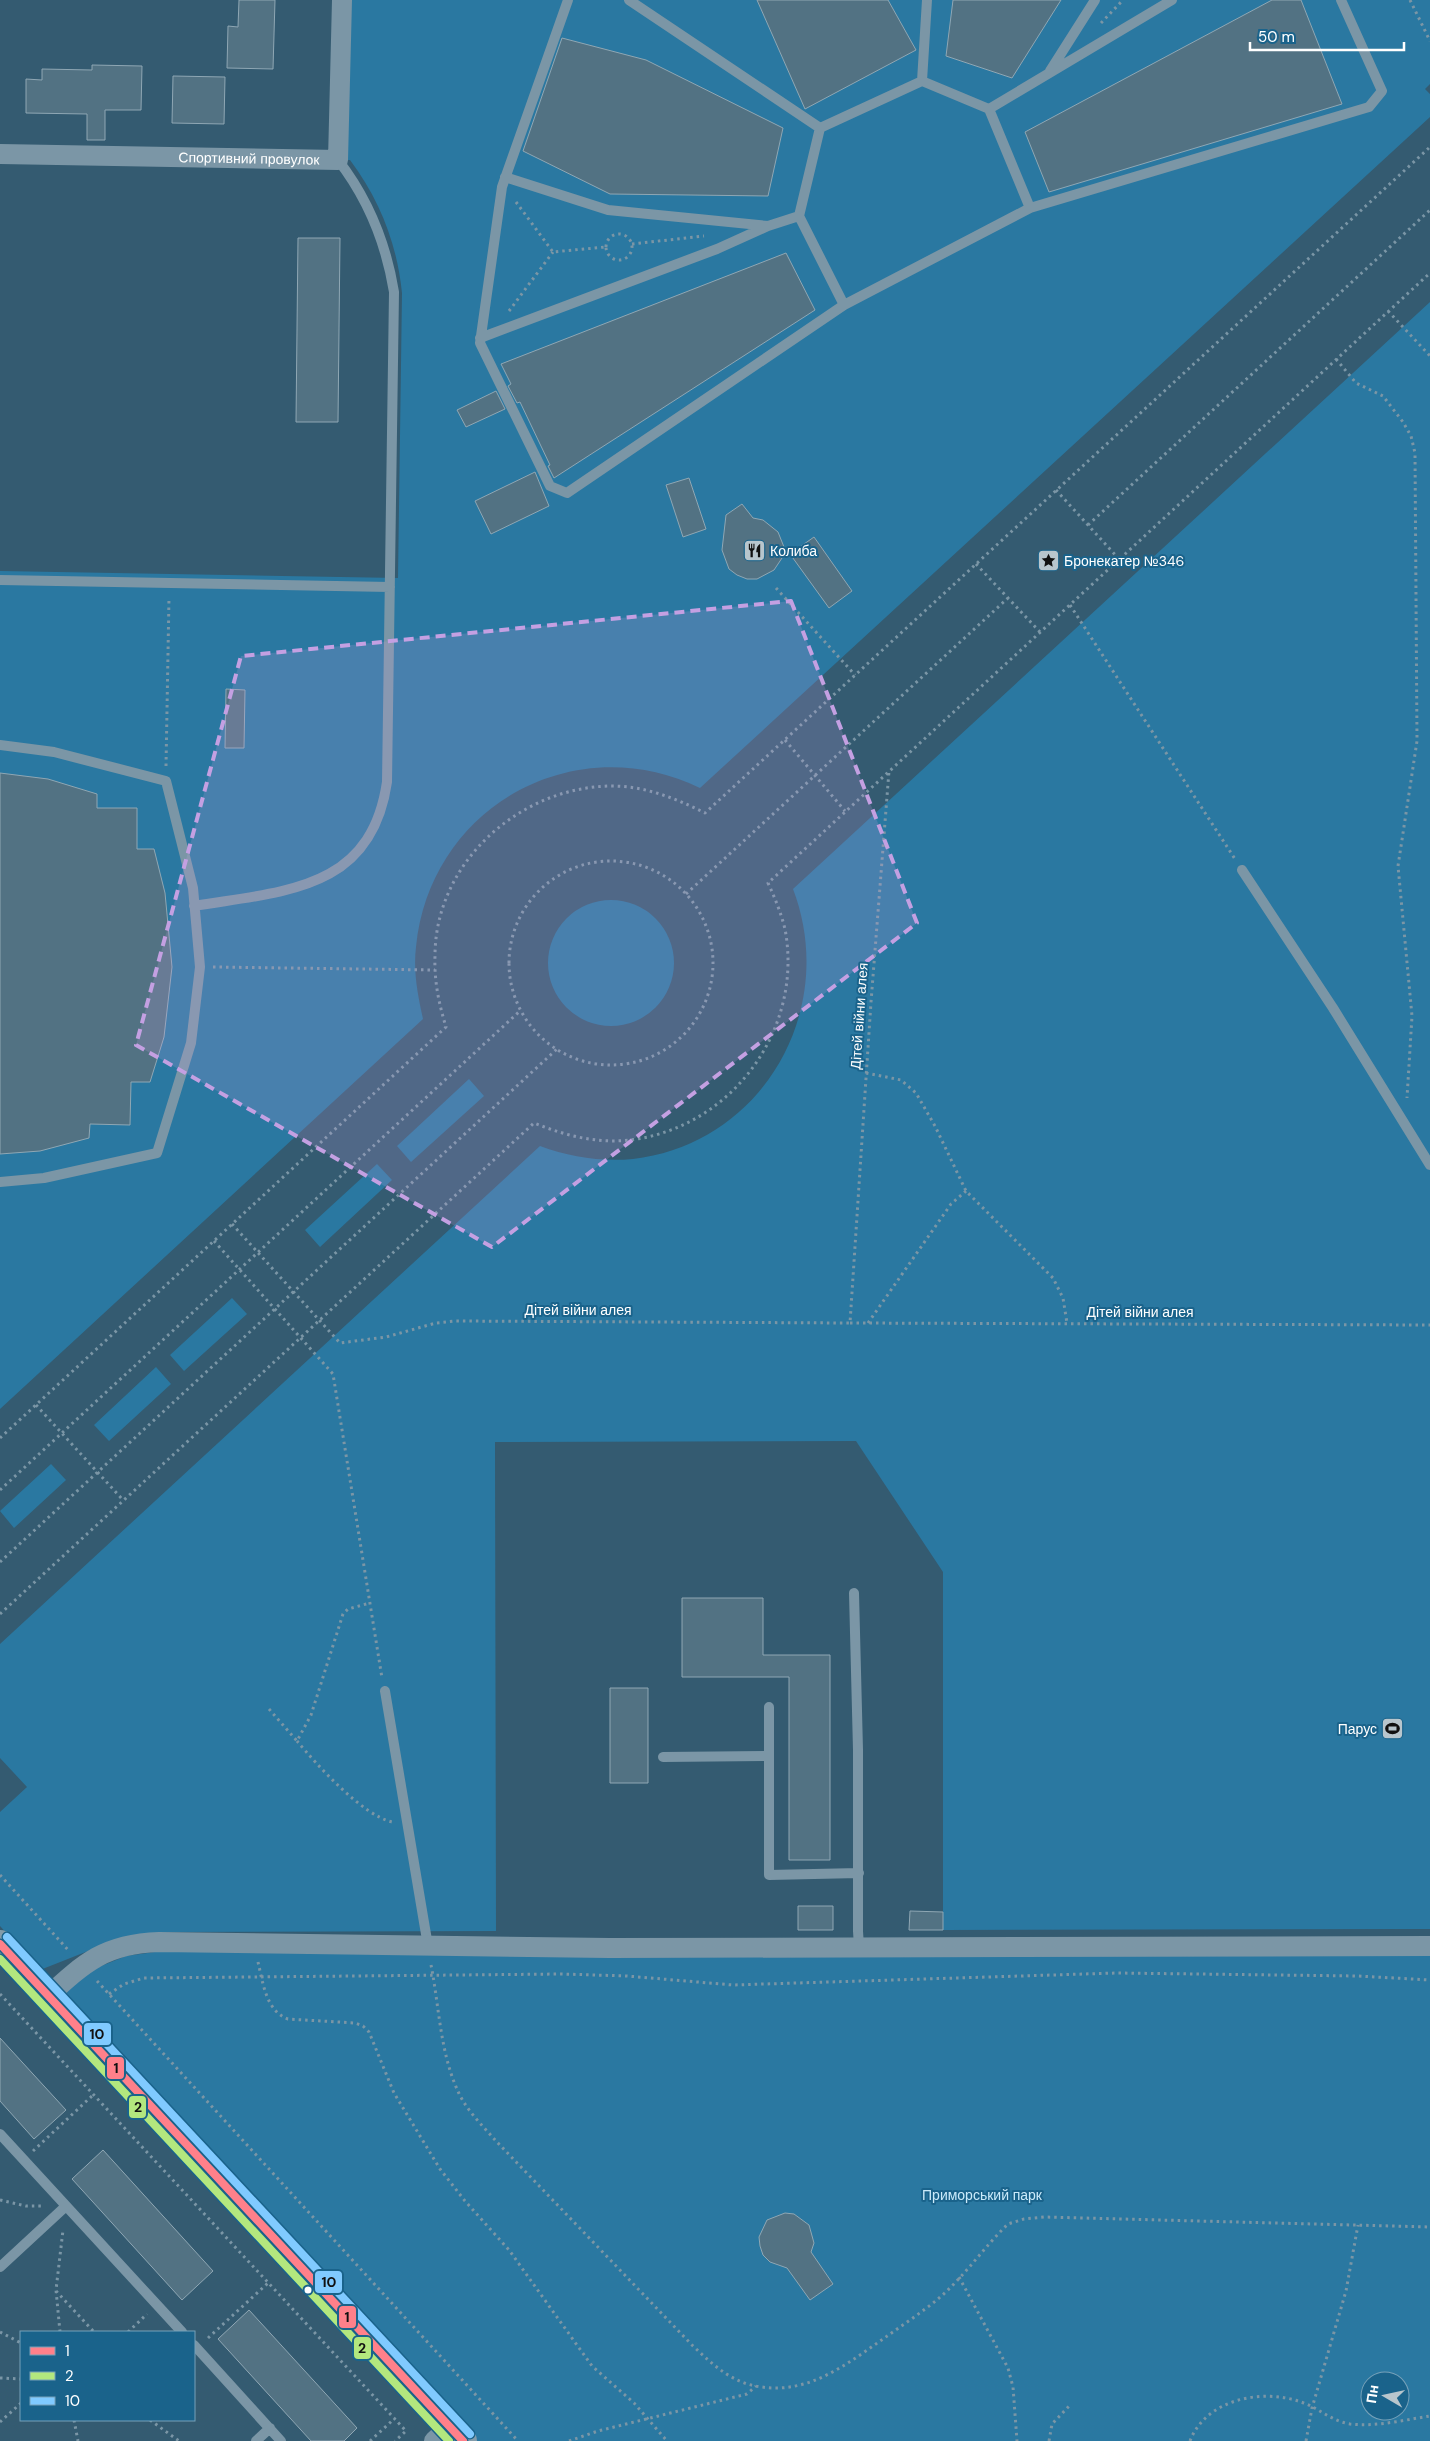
<svg xmlns="http://www.w3.org/2000/svg" width="1430" height="2441" font-family="'DM Sans',sans-serif">
	<style>
		.green { fill: #2a78a1; fill-rule: evenodd }
		.building { fill: #527283; stroke: #8fa7b4 }
		.lines { fill: none; stroke-linecap: round; stroke-linejoin: round }
		.path { stroke: #7b96a6; stroke-width: 3; stroke-dasharray: 2.5 4; stroke-linecap: butt }
		.service { stroke: #7b96a6; stroke-width: 10 }
		.minor { stroke: #7b96a6; stroke-width: 20 }
		.secondary { stroke: #839caa; stroke-width: 28 }
		.bus-1-casing { stroke: #1a638b; stroke-width: 11 }
		.bus-2-casing { stroke: #1a638b; stroke-width: 11 }
		.bus-3-casing { stroke: #1a638b; stroke-width: 11 }
		.bus-1 { stroke: #ff808a; stroke-width: 8 }
		.bus-2 { stroke: #b3e77e; stroke-width: 8 }
		.bus-3 { stroke: #80caff; stroke-width: 8 }
		.marked { fill: #c4a0e2; fill-opacity: 0.2; stroke: #c4a0e2; stroke-width: 4; stroke-dasharray: 10 6; stroke-linejoin: round }
		.bus-dot { fill: #fff; stroke: #1a638b; stroke-width: 2 }
		.labels { text-anchor: middle; stroke-width: 4; stroke-linejoin: round; paint-order: stroke }
		.street-label { font-size: 14px; fill: #fff; stroke: #1a638b }
		.poi-label { font-size: 14px; fill: #fff; stroke: #1a638b; text-anchor: start }
		.park-label { font-size: 14px; fill: #caeafa; stroke: #1a638b }
		.line-badge { stroke: #1a638b; stroke-width: 2 }
		.pale-badge-label { font-size: 14px; text-anchor: middle; font-weight: bold; fill: #111 }
	</style>
	<rect width="100%" height="100%" fill="#345b71"/>
	<path class="green" d="M342 0H1430V84L1425 89 1430 94V117L700 788C574 727 430 807 416 947 413 972 418 996 423 1019L0 1409V571L398 578 402 293C397 244 380 200 350 160H338Z
		M1430 302V1929L943 1930V1572L856 1441 495 1442 496 1931 168 1932 121 1938 40 1970 0 1926V1812L27 1787 0 1758V1644L540 1146C570 1157 601 1162 633 1159 763 1144 839 1009 793 889Z
		M548 963a63 63 0 1 1 126 0a63 63 0 1 1-126 0Z
		M469 1079 484 1096 411 1162 397 1146Z
		M377 1164 392 1180 320 1247 305 1230Z
		M232 1298 247 1314 184 1371 170 1355Z
		M156 1367 171 1384 109 1441 94 1425Z
		M51 1464 66 1480 14 1528 0 1511Z
		M1430 1947V2441H471L54 1985 126 1956 169 1950ZM1370 2381H1400V2411H1370Z"/>
	<path class="building" d="M239 0H275L273 69 227 68 228 26 238 27Z
		M757 0H888L916 50 805 109Z
		M953 0H1061L1012 78 946 56Z
		M1272 0H1301L1342 104 1049 192 1025 132Z
		M562 38 646 60 783 128 768 196 610 194 523 151Z
		M92 65 142 66 141 110H105V140H87V114L26 113V79L42 80V69L92 70Z
		M173 76 225 77 224 124 172 123Z
		M298 238H340L338 422H296Z
		M786 253 815 310 554 478 548 466 550 465 520 402 517 403 508 386 511 384 501 364Z
		M496 391 505 409 466 427 457 410Z
		M535 472 549 506 491 534 475 501Z
		M689 478 706 529 683 537 666 485Z
		M742 504 753 518 763 520 778 532 786 552 774 570 757 579H747L737 575 729 569 722 550 726 515Z
		M814 537 852 591 829 608 790 554Z
		M226 689 245 690 244 748H225Z
		M0 773 48 779 97 794V808H137V849H154L165 893 172 967 164 1037 150 1082H131L130 1125 90 1124 89 1138 40 1151 0 1154Z
		M682 1598H763V1655H830V1860H789V1677H682Z
		M610 1688H648V1783H610Z
		M798 1906H833V1930H798Z
		M910 1911 943 1912V1930H909Z
		M0 2038 66 2110 34 2139 0 2101Z
		M103 2150 213 2271 182 2300 72 2179Z
		M785 2213 794 2214 809 2225 814 2243 811 2252 833 2284 810 2300 787 2268 770 2262 763 2255 760 2246 759 2237 767 2220Z
		M249 2310 357 2428 344 2441H311L218 2339Z"/>
	<g class="lines">
		<path class="path" d="M1410 0 1430 41
			M1101 23 1123 0
			M516 202 553 252 605 247
			M606 247a13 13 0 1 1 26 0a13 13 0 1 1-26 0Z
			M632 244 704 236
			M509 311 553 252
			M1388 311 1430 356
			M1336 359 1356 383 1383 396 1403 422 1411 436 1415 453 1417 741 1398 866 1412 1016 1407 1098
			M1056 490 1119 559
			M1088 525 1430 210
			M976 564 1040 632
			M776 588 855 675
			M1070 605 1235 859
			M785 740 845 811
			M166 766 169 597
			M509 963a102 102 0 1 1 204 0a102 102 0 1 1-204 0Z
			M686 894 1008 598
			M213 967 435 970
			M866 1073 901 1080 916 1093 935 1126 966 1191 1053 1278 1063 1298 1067 1323
			M232 1224 340 1343 386 1337 436 1323 455 1321 850 1323 871 1002 889 771
			M214 1241 333 1374 382 1678
			M850 1323 1430 1325
			M868 1323 951 1204 966 1191
			M36 1405 123 1500
			M0 1438 446 1027C439 1004 434 981 435 956 435 862 520 787 611 786 645 786 675 798 705 813L1430 147
			M0 1490 521 1010
			M0 1562 557 1049
			M0 1614 534 1123C564 1135 596 1144 630 1140 731 1128 804 1030 785 929 781 913 775 898 768 883L1430 273
			M269 1709 297 1741 311 1715 343 1614 348 1609 370 1603
			M297 1741C317 1765 362 1815 392 1822
			M0 1875 70 1952
			M258 1962C263 1983 266 2011 288 2019L355 2023 363 2026 369 2032 394 2093 440 2169 465 2201 509 2250 592 2366 634 2403 667 2441
			M431 1965C439 2005 440 2051 457 2089 465 2109 482 2125 496 2141L692 2345C713 2365 733 2384 762 2387 809 2394 847 2364 883 2339 901 2326 921 2313 938 2299 964 2277 984 2247 1008 2224L1024 2219 1044 2217 1430 2227
			M97 1981 518 2441
			M0 1994 406 2431 395 2441
			M109 1994 124 1984 144 1978 562 1974 627 1976 733 1985 1116 1973 1358 1976 1430 1980
			M33 2151 93 2095
			M0 2200 26 2206H44
			M959 2277 1008 2368 1013 2387 1017 2441
			M56 2291 94 2332
			M0 2332 21 2343
			M60 2332 56 2290 63 2230
			M128 2332 147 2314
			M208 2338 268 2283
			M0 2378 21 2379
			M74 2420 78 2441
			M150 2420 179 2441
			M0 2422 21 2403
			M370 2441 394 2419
			M569 2441 598 2431 747 2394 756 2386
			M1049 2441 1052 2424 1071 2404
			M1190 2441C1206 2399 1262 2388 1301 2402 1319 2408 1331 2421 1350 2424 1376 2427 1404 2420 1430 2416
			M1306 2441 1312 2408 1346 2291 1358 2225"/>
		<path class="service" d="M568 0 502 187 480 343 550 486 567 493 844 305 1030 208 1369 107 1382 91 1341 0
			M629 0 820 128
			M1050 71 1095 0
			M922 81 927 0
			M989 109 1172 0
			M505 177 608 210 768 226
			M844 305 799 216 820 128 922 81 989 109 1030 208
			M480 338 717 249 768 226 799 216
			M0 580 390 587
			M0 745 54 752 166 781 193 888 200 967 191 1043 157 1153 44 1178 0 1182
			M1242 870 1333 1008 1430 1165
			M194 906C282 891 371 892 387 782L394 292C386 243 369 200 338 160
			M854 1593 858 1750V1931L859 1947
			M385 1691 428 1946
			M769 1707V1875L859 1873
			M663 1757 768 1756
			M0 2134 182 2332
			M0 2267 66 2206
			M194 2345 281 2441
			M256 2441 270 2428"/>
		<g class="minor">
			<path id="s1" d="M0 154 338 160 342 0"/>
			<path d="M47 1997C85 1962 105 1944 159 1942L610 1948 1430 1946"/>
			<path d="M434 2441 449 2427"/>
		</g>
		<path class="secondary" d="M0 1944 463 2441"/>
		<defs>
			<path id="bus-1" d="M0 1944 463 2441"/>
			<path id="bus-2" d="M0 1959 449 2441"/>
			<path id="bus-3" d="M7 1937 470 2434"/>
		</defs>
		<use href="#bus-1" class="bus-1-casing"/>
		<use href="#bus-2" class="bus-2-casing"/>
		<use href="#bus-3" class="bus-3-casing"/>
		<use href="#bus-1" class="bus-1"/>
		<use href="#bus-2" class="bus-2"/>
		<use href="#bus-3" class="bus-3"/>
	</g>
	<path class="marked" d="M791 601 917 923 492 1247 136 1045 241 656Z"/>
	<defs>
		<symbol id="restaurant-square" viewBox="-11 -11 22 22"><rect x="-9" y="-9" width="18" height="18" rx="4" fill="#b8c6cd" stroke="#1a638b"/><path d="M-5-6h1v4h1v-4h1v4h1v-4h1v5L-1.5 .5V6h-2V.5L-5-1ZM5-6V6H3V1.5H1.5Q1.5-4 5-6Z" fill="#111"/></symbol>
		<symbol id="sight-square" viewBox="-11 -11 22 22"><rect x="-9" y="-9" width="18" height="18" rx="4" fill="#b8c6cd" stroke="#1a638b"/><path d="M0-6L1.8-2.2L6-1.7L2.9 1.2L3.7 5.4L0 3.3L-3.7 5.4L-2.9 1.2L-6-1.7L-1.8-2.2Z" fill="#111"/></symbol>
		<symbol id="stadium-square" viewBox="-11 -11 22 22"><rect x="-9" y="-9" width="18" height="18" rx="4" fill="#b8c6cd" stroke="#1a638b"/><path d="M0-5a6.5 5 0 1 0 0 10a6.5 5 0 1 0 0-10ZM-3.5-1.8h7v3.6h-7Z" fill="#111"/></symbol>
	</defs>
	<g fill-rule="evenodd">
		<use href="#restaurant-square" x="742" y="538" width="25" height="25"/>
		<use href="#sight-square" x="1036" y="548" width="25" height="25"/>
		<use href="#stadium-square" x="1380" y="1716" width="25" height="25"/>
	</g>
	<circle class="bus-dot" cx="308" cy="2290" r="4.5"/>
	<g class="labels">
		<g class="street-label">
			<text dy="5" stroke="none"><textPath href="#s1" startOffset="249">Спортивний провулок</textPath></text>
			<text transform="translate(859 1016) rotate(-86)" y="5">Дітей війни алея</text>
			<text x="578" y="1315">Дітей війни алея</text>
			<text x="1140" y="1317">Дітей війни алея</text>
		</g>
		<g class="poi-label">
			<text x="770" y="556">Колиба</text>
			<text x="1064" y="566">Бронекатер №346</text>
			<text x="1377" y="1734" text-anchor="end">Парус</text>
		</g>
		<g class="park-label">
			<text x="982" y="2200">Приморський парк</text>
		</g>
	</g>
	<g class="line-badge">
		<rect x="83" y="2022" width="29" height="24" rx="5" fill="#80caff"/>
		<rect x="106" y="2056" width="19" height="24" rx="5" fill="#ff808a"/>
		<rect x="128" y="2095" width="19" height="24" rx="5" fill="#b3e77e"/>
		<rect x="314" y="2270" width="29" height="24" rx="5" fill="#80caff"/>
		<rect x="338" y="2305" width="19" height="24" rx="5" fill="#ff808a"/>
		<rect x="353" y="2336" width="19" height="24" rx="5" fill="#b3e77e"/>
	</g>
	<g class="pale-badge-label">
		<text x="97" y="2039">10</text>
		<text x="116" y="2073">1</text>
		<text x="138" y="2112">2</text>
		<text x="329" y="2287">10</text>
		<text x="347" y="2322">1</text>
		<text x="362" y="2353">2</text>
	</g>
	<rect x="20" y="2331" width="175" height="90" fill="#1a638b" stroke="#76a1b9"/>
	<rect x="30" y="2347" width="25" height="8" fill="#ff808a" stroke="#76a1b9"/>
	<text x="65" y="2356" font-size="15" fill="#ffffff">1</text>
	<rect x="30" y="2372" width="25" height="8" fill="#b3e77e" stroke="#76a1b9"/>
	<text x="65" y="2381" font-size="15" fill="#ffffff">2</text>
	<rect x="30" y="2397" width="25" height="8" fill="#80caff" stroke="#76a1b9"/>
	<text x="65" y="2406" font-size="15" fill="#ffffff">10</text>
	<g transform="translate(1385 2396) rotate(279)"><circle r="24" fill="#1a638b" stroke="#76a1b9"/>
	<path d="M0-4L9 19L0 12L-9 19Z" fill="#b8c6cd"/>
	<text y="-8" font-size="14" font-weight="bold" text-anchor="middle" fill="#ffffff">Пн</text>
	</g>
	<path d="M1250 42v8h154v-8" fill="none" stroke="#ffffff" stroke-width="2.5"/>
	<text x="1258" y="42" font-size="15" fill="#ffffff" stroke="#1a638b" stroke-width="4" paint-order="stroke">50 m</text>
</svg>
